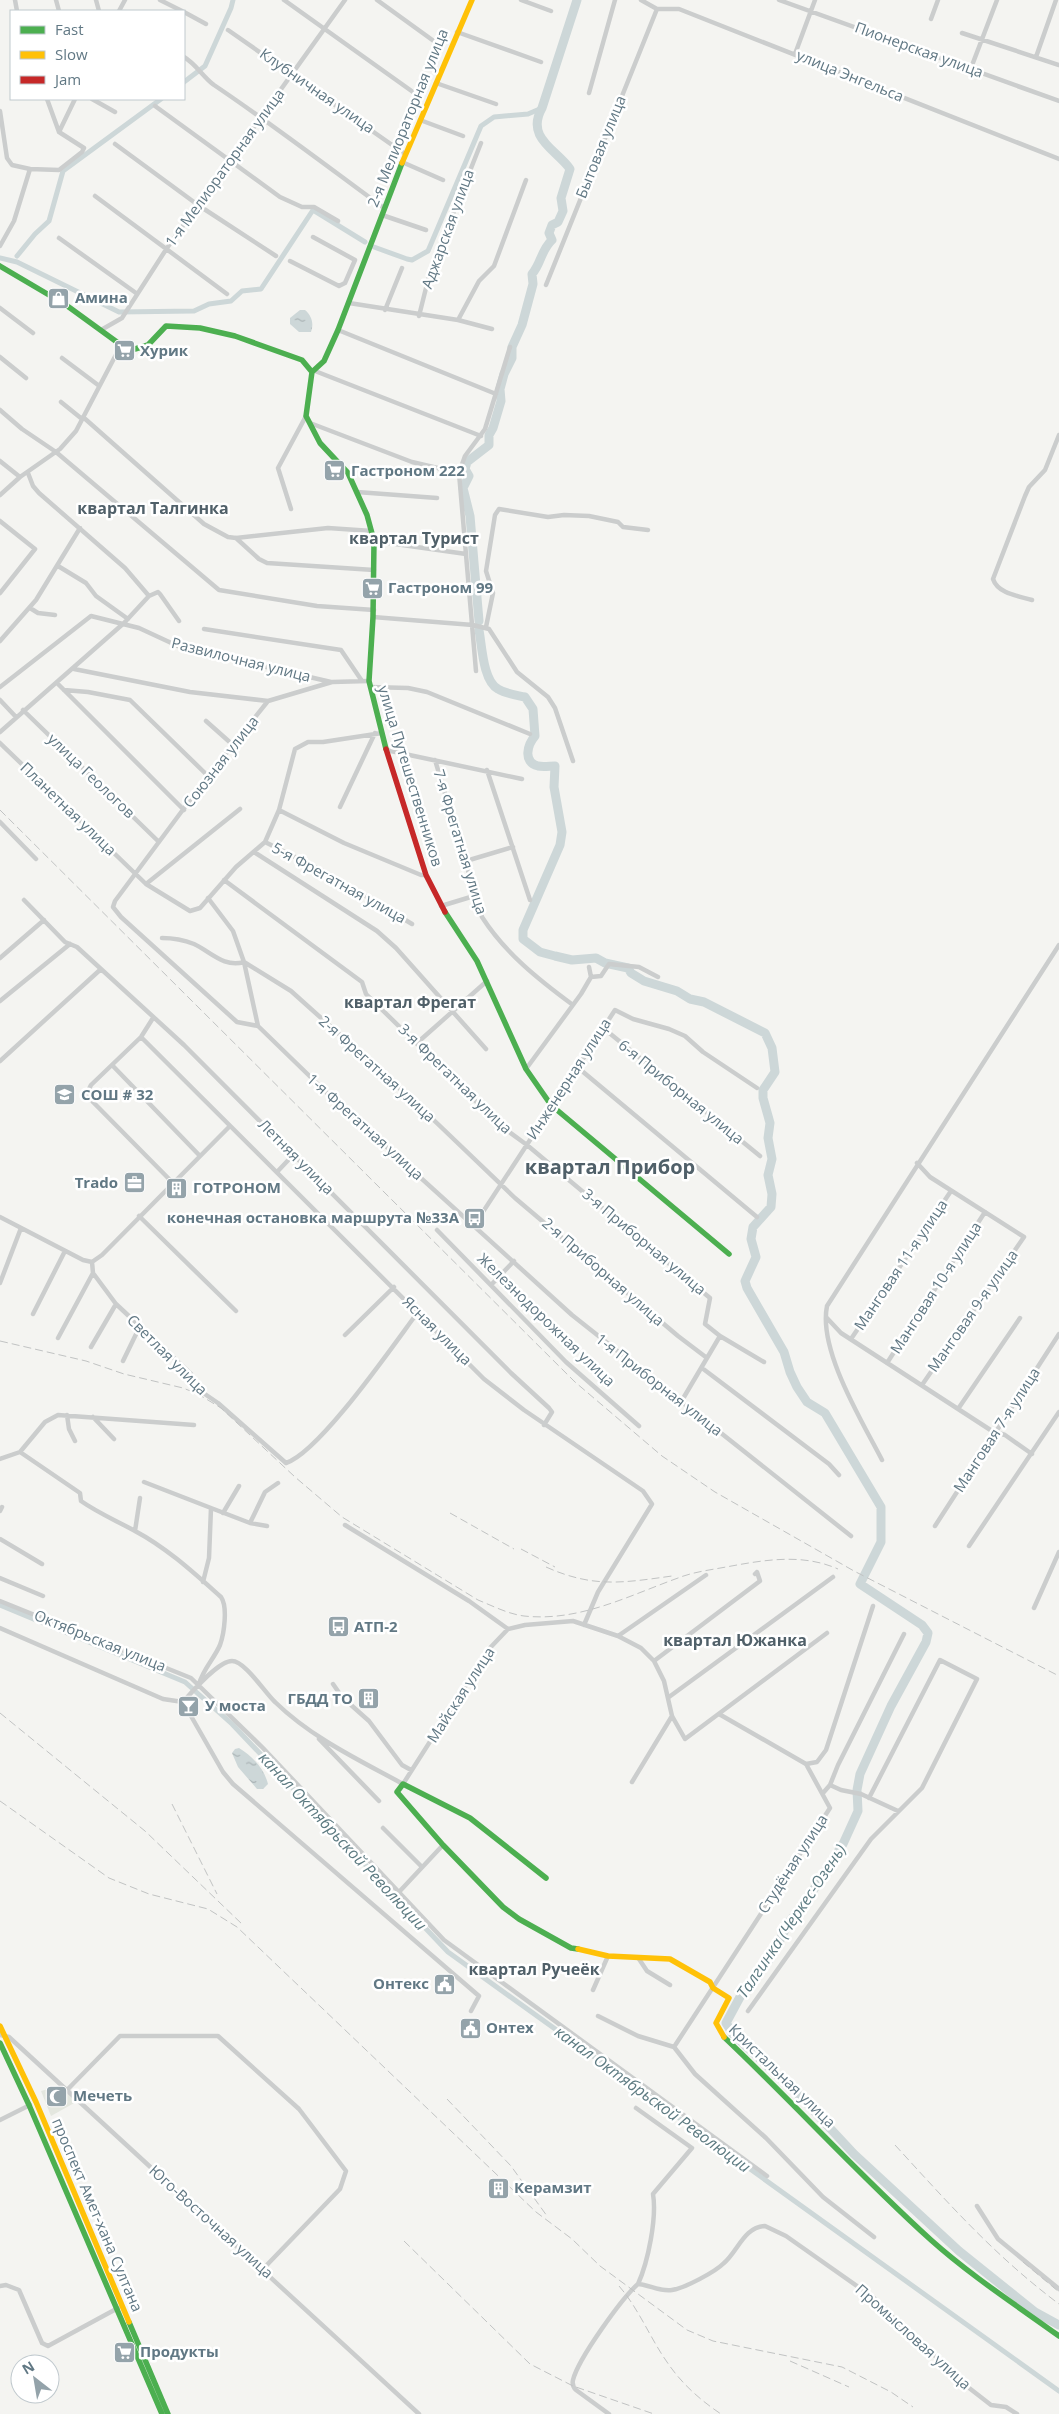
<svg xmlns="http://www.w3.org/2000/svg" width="1059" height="2414" font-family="'Open Sans',sans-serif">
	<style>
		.green { fill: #e4e7df }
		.water { fill: url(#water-ripples) }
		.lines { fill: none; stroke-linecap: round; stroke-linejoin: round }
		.canal { stroke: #cdd7d8; stroke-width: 5 }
		.river { stroke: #cdd7d8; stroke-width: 9 }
		.street { stroke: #cbcdcd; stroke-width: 4.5 }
		.fast { stroke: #4caf50; stroke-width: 5.5 }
		.slow { stroke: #ffc107; stroke-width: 5.5 }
		.jam { stroke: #c62828; stroke-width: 5.5 }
		.rail { stroke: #c1c3c3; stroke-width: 1; stroke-dasharray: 8 4; stroke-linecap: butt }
		.labels { text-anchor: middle; stroke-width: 5; stroke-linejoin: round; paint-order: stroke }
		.street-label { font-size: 15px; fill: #617884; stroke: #fff }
		.poi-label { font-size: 15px; font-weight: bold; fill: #617884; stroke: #fff; text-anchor: start }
		.neighbourhood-label { font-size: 16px; font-weight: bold; fill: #506069; stroke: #fff }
		.water-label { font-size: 16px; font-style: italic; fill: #5d7b82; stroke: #fff }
		.district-label { font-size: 20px; font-weight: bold; fill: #506069; stroke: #fff }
	</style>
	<defs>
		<pattern id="water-ripples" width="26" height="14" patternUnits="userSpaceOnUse" patternTransform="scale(1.25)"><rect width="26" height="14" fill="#cdd7d8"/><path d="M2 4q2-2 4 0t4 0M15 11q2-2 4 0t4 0" fill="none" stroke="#aab3b5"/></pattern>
	</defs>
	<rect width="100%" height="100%" fill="#f4f4f1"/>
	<path class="green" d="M60 2086 76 2102 51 2116 41 2091Z"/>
	<path class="water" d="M300 310H305C312 316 314 324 311 332H299L290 324V318Z
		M239 1748C252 1756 264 1768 268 1784L263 1789H257L238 1767 232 1753 235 1749Z"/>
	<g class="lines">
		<path class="canal" d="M184 82 205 66 231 8 233 0
			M374 247 407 259 412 260 428 251 481 126 494 117 528 114 542 108
			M17 256 35 234 49 221 63 171 161 99
			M0 258 17 262 119 312 194 311 209 304 231 301 242 291 261 289 313 210 365 242
			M0 1605 185 1682 232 1724 448 1952 1059 2391"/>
		<path class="river" d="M479 621 470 516 463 488 469 476 465 469 467 462 489 445V435L493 428 501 401 500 389 504 374 512 358V347L522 325 533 284 532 274C541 264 541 250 552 240L549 233 552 225 558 222 563 211 561 198 570 169C557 150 525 138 542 108L577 0
			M479 630C482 646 483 681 498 689 506 694 516 695 525 697L533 709 535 736C528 744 522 762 538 766 543 767 550 766 555 766L554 787 562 832 560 845 523 930V939L540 952 555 956 572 960 596 958 605 963 628 968 631 973 644 981 677 991 690 999 704 1002 765 1033 772 1048 775 1072 763 1090V1098L770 1123 768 1138 772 1159 768 1175 772 1194 771 1207 753 1227 751 1239 756 1257 745 1281 747 1288 784 1352 790 1372 797 1387 807 1402 825 1413 881 1507V1542L860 1584 922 1625 928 1633 926 1642 891 1706 860 1774 857 1790 858 1811 843 1844 805 1903 789 1922 772 1956 740 1997 726 2023 733 2034 800 2096 854 2154 959 2251 1035 2312 1059 2325"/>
		<path class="street" d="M15 0 17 11
			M56 0 59 11
			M96 0 99 11
			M160 0 182 11
			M284 0 420 97
			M377 0 442 47
			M521 0 551 11
			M641 0 657 9H679L1059 159
			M779 0 1059 101
			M119 11 125 0
			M184 12 206 24
			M931 19 938 0
			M228 30 405 154
			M457 32 541 62
			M962 33 1059 65
			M795 54 815 0
			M184 57C196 64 203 77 214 85 272 124 328 167 384 208
			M1036 57 1056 0
			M971 68 997 0
			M436 83 496 104
			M589 93 615 0
			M47 99 59 132
			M92 99 115 112
			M155 106 280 197 302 207H314L338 221
			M0 111 7 158 12 165 30 169
			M420 120 463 136
			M115 144 198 205 276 256
			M402 162 443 180
			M95 196 227 294
			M382 215 426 230
			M59 238 136 293
			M0 246 14 221 30 169 59 170 82 152 84 148 59 132 75 99
			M290 261 339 286 345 283 355 260 313 237
			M546 285 657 9
			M349 303 458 320 492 329
			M0 308 33 333
			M385 310 402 268
			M419 316 430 272 481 143
			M458 320 479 281 494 266 526 180
			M101 330 122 318 167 248 345 0
			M338 330 496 394
			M0 357 26 378
			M62 358 98 385
			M315 371 481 436
			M61 402 82 419
			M0 410 22 429 56 452 219 590 317 606 374 610
			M83 417 204 524 228 537 236 538 328 528 372 531
			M310 423 412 462 459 473
			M0 461 20 477
			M357 492 437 498
			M0 495 20 477 60 449 76 431 121 345
			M291 509 278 468 306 416
			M0 521 35 549 0 593
			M236 538 259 559 267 563 374 570
			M374 541 466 554
			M58 566 86 583 96 596 128 619
			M149 596 158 592 160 594 179 621
			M1032 600C1019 596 998 594 993 579L1025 496 1029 487 1045 470 1059 435
			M30 608 38 613 55 615
			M373 617 473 625 489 629 517 672 548 697 555 708 573 761
			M486 627 493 593 486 571 495 515 499 509 548 517 564 515 589 516 618 522 623 527 648 530
			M204 629 341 650 362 681
			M0 641 36 600 80 528
			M74 669 190 692 268 701
			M476 671 459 473 465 456 485 429 510 347
			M57 683 184 810
			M0 687 91 616 139 628 180 647 331 682
			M370 687 408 688 427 692 530 734
			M64 690 88 692 130 700 208 776
			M0 700 16 717
			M23 710 159 842
			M206 721 233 745
			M0 732 124 623 149 596 125 568 39 493 33 486 28 473
			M0 743 146 884 190 911 200 908 236 867 265 842 279 810 295 749 308 742H323L382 733
			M386 750 522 779
			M435 760 482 917C505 953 539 980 573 1005
			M487 770 530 900
			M340 807 375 733
			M279 810 344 843 421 875H426
			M0 822 36 859
			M265 842 329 874 412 924
			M254 852 377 931 396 948 486 1049
			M466 861 513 847
			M224 880 362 982 366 994 501 1126 527 1145 710 1298 705 1324 720 1336 764 1362
			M146 884 240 809
			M208 898 233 931 244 962 258 1026
			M24 900 65 942 77 947 184 1045 511 1373 549 1408 552 1412 544 1425
			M441 906 474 896
			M162 938C173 938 184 940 194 944 211 952 224 968 244 962L291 991 417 1104 515 1198 678 1336 707 1358
			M0 958 44 920
			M591 977 601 976 609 964 639 967 658 977
			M0 1001 70 944
			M153 1018 141 1037 91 1085 87 1093 93 1102 173 1183
			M258 1026 326 1092 572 1315 851 1536
			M258 1026 237 1022 121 917 113 907 115 901 208 776 268 701 332 682 369 681
			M602 1027 760 1156
			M141 1037 484 1379 524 1410 643 1491 652 1504 598 1592 584 1625
			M417 1043 487 981
			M0 1061 101 969
			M112 1065 200 1156
			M576 1066 757 1217
			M526 1069 581 994 591 977 589 967
			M917 1163 930 1177 1024 1237 922 1385
			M277 1172 294 1154
			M139 1216 236 1311
			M0 1217 83 1260 92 1262 102 1255 229 1127
			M475 1224 615 1010 633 1019 669 1029 685 1036 703 1052 757 1088
			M437 1230 566 1362 639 1426
			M92 1262 93 1273 116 1304 191 1374 196 1388 218 1403 286 1463C320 1452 394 1344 418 1312
			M0 1283 21 1228
			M491 1285 514 1261
			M33 1314 65 1251
			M826 1317 841 1333 992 1431 1005 1435 1032 1454
			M345 1335 394 1287
			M58 1338 93 1273
			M851 1339 951 1191
			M91 1347 116 1304
			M123 1361 140 1326
			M887 1363 985 1212
			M702 1368 829 1464 839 1475
			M681 1402 720 1336
			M958 1409 1020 1318
			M67 1415 69 1429 75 1441
			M93 1417 114 1439
			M20 1452 45 1422 58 1415 194 1425
			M0 1459 20 1452 80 1493 81 1501C98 1513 117 1521 135 1531 167 1548 194 1573 221 1597 228 1607 224 1634 220 1645 214 1659 203 1669 199 1684
			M882 1460C862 1421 818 1350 827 1306L1059 945
			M144 1482 211 1508 209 1558 203 1582
			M211 1508 250 1523 267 1526
			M0 1511 2 1507
			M223 1513 239 1486
			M250 1523 265 1492 278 1483
			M345 1525 469 1601 508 1629
			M935 1526 1059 1334
			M135 1531 140 1498
			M0 1539 42 1564
			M969 1546 1059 1412
			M0 1578 43 1596
			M0 1601 191 1678 263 1748 444 1940 767 2176
			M1034 1608 1059 1552
			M0 1628 163 1699 183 1702 223 1772 233 1784 479 1996 471 2011
			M618 1636 706 1575
			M654 1661 760 1581 757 1572 755 1574
			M333 1684 342 1697 369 1721 402 1765 411 1770
			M669 1697 833 1577
			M183 1702C192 1692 218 1661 232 1661 245 1661 265 1693 275 1702 312 1738 359 1760 403 1784L489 1649 508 1629 525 1625 573 1621 618 1636 641 1648 654 1661 664 1681 672 1716 685 1739 827 1633
			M319 1739 379 1801
			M806 1764 817 1762 826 1750 873 1606
			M632 1782 672 1716
			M830 1785 841 1790 861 1794 898 1811
			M823 1793 830 1785 838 1765 904 1634
			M383 1828 422 1867
			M399 1892 443 1845
			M639 1959 647 1971 670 1985
			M593 1990 608 1956
			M748 2011 871 1839 922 1788 977 1679 940 1660 869 1798
			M598 2016 638 2036 674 2047 695 2074 766 2138 823 2197 874 2237
			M0 2035 9 2037 419 2414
			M674 2047 830 1808 806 1764 719 1714
			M67 2090 120 2036H218L299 2109 346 2171 340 2189 263 2269
			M636 2108 692 2148 653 2194C657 2218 648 2262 638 2284
			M0 2120 30 2105
			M977 2206 998 2239 1059 2289
			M0 2286 6 2285 19 2290 42 2343 48 2346 118 2308
			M609 2414 576 2390C573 2387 572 2384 573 2380 578 2359 622 2298 638 2284 650 2285 660 2292 672 2290 685 2288 715 2272 724 2263 738 2251 744 2227 765 2226L786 2236 874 2298 910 2335 951 2369 955 2377 991 2405 1006 2407 1017 2414"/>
		<path class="fast" d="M0 266 66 305 121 345 135 349 148 345 166 326 200 328 235 336 302 360 312 372
			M386 749 369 681 373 617 374 541 367 515 348 473 320 443 306 416 312 372 324 361 338 330 402 163
			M445 912 477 961 526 1069 551 1105 729 1254
			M546 1878 470 1818 403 1784 397 1792 443 1845 503 1907 519 1919 571 1948 578 1949
			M724 2037C794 2103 859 2175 931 2240 970 2275 1016 2305 1059 2336
			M0 2043 29 2105 162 2414
			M129 2322 168 2414"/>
		<path class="slow" d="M402 163 472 0
			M578 1949 608 1956 670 1959 710 1982 713 1988 729 1998 716 2023 724 2037
			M0 2026 36 2102 129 2322"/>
		<path class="jam" d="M386 749 426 875 445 912"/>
		<path class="rail" d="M0 810 575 1382 662 1456 715 1492 854 1571 1059 1676
			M0 1341 86 1361 124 1374 183 1388 198 1394 221 1408 295 1477 342 1517 478 1600C493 1606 508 1614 524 1616 579 1622 628 1596 678 1578 693 1572 710 1570 726 1567 764 1560 802 1553 838 1569
			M450 1513 514 1549
			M521 1549 555 1567
			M546 1567C593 1588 622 1583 672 1576
			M0 1713 145 1831 243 1925
			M0 1801 109 1878 149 1894 208 1909 237 1927 536 2212 572 2239 600 2266 687 2330 713 2341 842 2367 891 2392 913 2407
			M172 1804 217 1894
			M447 2099 511 2166 547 2216
			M895 2145C949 2204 995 2256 1059 2304
			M404 2241 530 2364 573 2386 654 2414
			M1023 2262 1059 2292
			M619 2286C639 2309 650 2338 667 2362 681 2383 700 2400 721 2414
			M790 2361 849 2387"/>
	</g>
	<defs>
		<symbol id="shop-square" viewBox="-11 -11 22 22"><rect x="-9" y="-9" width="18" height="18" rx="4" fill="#94a3aa" stroke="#fff"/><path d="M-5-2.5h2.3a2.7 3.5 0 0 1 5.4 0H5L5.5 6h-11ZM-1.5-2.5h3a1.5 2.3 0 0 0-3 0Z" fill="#fff"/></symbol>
		<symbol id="supermarket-square" viewBox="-11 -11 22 22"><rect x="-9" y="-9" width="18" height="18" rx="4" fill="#94a3aa" stroke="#fff"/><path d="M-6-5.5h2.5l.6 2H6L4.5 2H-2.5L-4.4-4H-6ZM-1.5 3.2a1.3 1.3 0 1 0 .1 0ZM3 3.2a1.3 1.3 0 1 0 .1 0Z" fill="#fff"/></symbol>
		<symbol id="school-square" viewBox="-11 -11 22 22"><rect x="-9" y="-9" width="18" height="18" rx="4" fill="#94a3aa" stroke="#fff"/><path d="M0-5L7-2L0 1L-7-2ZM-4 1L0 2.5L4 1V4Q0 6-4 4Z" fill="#fff"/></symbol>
		<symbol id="office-square" viewBox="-11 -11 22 22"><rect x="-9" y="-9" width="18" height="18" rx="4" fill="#94a3aa" stroke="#fff"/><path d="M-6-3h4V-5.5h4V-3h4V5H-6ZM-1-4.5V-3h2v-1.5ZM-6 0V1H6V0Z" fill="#fff"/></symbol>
		<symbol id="building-square" viewBox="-11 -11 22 22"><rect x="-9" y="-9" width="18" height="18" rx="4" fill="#94a3aa" stroke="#fff"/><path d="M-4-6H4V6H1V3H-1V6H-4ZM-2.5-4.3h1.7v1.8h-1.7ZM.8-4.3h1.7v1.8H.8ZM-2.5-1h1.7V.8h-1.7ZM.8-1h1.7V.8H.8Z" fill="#fff"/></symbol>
		<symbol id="bus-square" viewBox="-11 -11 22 22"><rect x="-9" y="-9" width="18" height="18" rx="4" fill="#94a3aa" stroke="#fff"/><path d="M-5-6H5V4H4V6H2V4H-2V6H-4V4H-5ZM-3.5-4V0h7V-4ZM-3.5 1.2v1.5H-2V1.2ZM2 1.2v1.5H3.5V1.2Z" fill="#fff"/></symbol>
		<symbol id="bar-square" viewBox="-11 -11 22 22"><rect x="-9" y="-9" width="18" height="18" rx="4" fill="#94a3aa" stroke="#fff"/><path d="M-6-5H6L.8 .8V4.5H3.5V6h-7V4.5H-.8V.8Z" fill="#fff"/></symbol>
		<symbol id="civic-square" viewBox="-11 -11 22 22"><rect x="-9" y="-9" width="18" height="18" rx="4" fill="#94a3aa" stroke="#fff"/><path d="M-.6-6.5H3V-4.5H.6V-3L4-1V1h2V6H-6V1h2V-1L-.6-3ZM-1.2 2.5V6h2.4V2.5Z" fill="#fff"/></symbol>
		<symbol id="mosque-square" viewBox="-11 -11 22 22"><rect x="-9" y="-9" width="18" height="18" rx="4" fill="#94a3aa" stroke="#fff"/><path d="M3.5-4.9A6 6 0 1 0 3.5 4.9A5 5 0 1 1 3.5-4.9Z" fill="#fff"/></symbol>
	</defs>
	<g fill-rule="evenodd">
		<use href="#shop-square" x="46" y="286" width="25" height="25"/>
		<use href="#supermarket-square" x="112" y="338" width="25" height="25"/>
		<use href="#supermarket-square" x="322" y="458" width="25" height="25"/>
		<use href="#supermarket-square" x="360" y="576" width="25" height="25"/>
		<use href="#school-square" x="52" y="1082" width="25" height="25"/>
		<use href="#office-square" x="122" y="1170" width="25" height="25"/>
		<use href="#building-square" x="164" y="1176" width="25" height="25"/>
		<use href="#bus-square" x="462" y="1206" width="25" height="25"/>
		<use href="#bus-square" x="326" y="1614" width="25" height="25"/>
		<use href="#building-square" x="356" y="1686" width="25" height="25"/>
		<use href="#bar-square" x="176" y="1694" width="25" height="25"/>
		<use href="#civic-square" x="432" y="1972" width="25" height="25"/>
		<use href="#civic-square" x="458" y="2016" width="25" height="25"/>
		<use href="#mosque-square" x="44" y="2084" width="25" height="25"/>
		<use href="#building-square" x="486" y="2176" width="25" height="25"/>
		<use href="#supermarket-square" x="112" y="2340" width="25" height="25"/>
	</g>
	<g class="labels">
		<g class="street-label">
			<text transform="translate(919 50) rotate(20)" y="5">Пионерская улица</text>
			<text transform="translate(850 76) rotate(22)" y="5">улица Энгельса</text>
			<text transform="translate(317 91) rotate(35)" y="5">Клубничная улица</text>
			<text transform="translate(408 118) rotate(-68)" y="5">2-я Мелиораторная улица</text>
			<text transform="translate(601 147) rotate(-68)" y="5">Бытовая улица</text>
			<text transform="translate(225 168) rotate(-54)" y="5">1-я Мелиораторная улица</text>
			<text transform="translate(448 229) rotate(-70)" y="5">Аджарская улица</text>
			<text transform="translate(241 660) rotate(14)" y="5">Развилочная улица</text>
			<text transform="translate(221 762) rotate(-52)" y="5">Союзная улица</text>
			<text transform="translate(91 776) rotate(44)" y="5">улица Геологов</text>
			<text transform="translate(410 776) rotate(73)" y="5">улица Путешественников</text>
			<text transform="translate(68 809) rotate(44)" y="5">Планетная улица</text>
			<text transform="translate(460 842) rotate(73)" y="5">7-я Фрегатная улица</text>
			<text transform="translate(339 883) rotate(29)" y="5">5-я Фрегатная улица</text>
			<text transform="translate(377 1069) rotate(42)" y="5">2-я Фрегатная улица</text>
			<text transform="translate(455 1079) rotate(44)" y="5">3-я Фрегатная улица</text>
			<text transform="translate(569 1079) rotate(-57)" y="5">Инженерная улица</text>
			<text transform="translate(681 1092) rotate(39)" y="5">6-я Приборная улица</text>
			<text transform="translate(365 1127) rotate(42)" y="5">1-я Фрегатная улица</text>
			<text transform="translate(296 1157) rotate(45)" y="5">Летняя улица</text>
			<text transform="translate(644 1242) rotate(40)" y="5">3-я Приборная улица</text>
			<text transform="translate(901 1265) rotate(-56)" y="5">Манговая 11-я улица</text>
			<text transform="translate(603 1272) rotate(41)" y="5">2-я Приборная улица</text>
			<text transform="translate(936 1288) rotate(-57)" y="5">Манговая 10-я улица</text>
			<text transform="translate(973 1311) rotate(-55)" y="5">Манговая 9-я улица</text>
			<text transform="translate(546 1320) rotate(44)" y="5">Железнодорожная улица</text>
			<text transform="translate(437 1331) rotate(45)" y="5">Ясная улица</text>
			<text transform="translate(167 1355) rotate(45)" y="5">Светлая улица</text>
			<text transform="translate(659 1385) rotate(38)" y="5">1-я Приборная улица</text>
			<text transform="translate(997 1430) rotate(-57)" y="5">Манговая 7-я улица</text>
			<text transform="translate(100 1641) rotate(22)" y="5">Октябрьская улица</text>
			<text transform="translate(461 1695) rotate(-57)" y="5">Майская улица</text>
			<text transform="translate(793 1864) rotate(-57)" y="5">Студёная улица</text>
			<text transform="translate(782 2076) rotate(44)" y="5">Кристальная улица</text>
			<text transform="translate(97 2215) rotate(67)" y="5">проспект Амет-хана Султана</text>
			<text transform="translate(211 2222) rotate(42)" y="5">Юго-Восточная улица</text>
			<text transform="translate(913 2337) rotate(42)" y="5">Промысловая улица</text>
		</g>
		<g class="poi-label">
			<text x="75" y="303">Амина</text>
			<text x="140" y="356">Хурик</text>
			<text x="351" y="476">Гастроном 222</text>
			<text x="388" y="593">Гастроном 99</text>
			<text x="81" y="1100">СОШ # 32</text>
			<text x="118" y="1188" text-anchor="end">Trado</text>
			<text x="193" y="1193">ГОТРОНОМ</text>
			<text x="459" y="1223" text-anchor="end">конечная остановка маршрута №33А</text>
			<text x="354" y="1632">АТП-2</text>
			<text x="353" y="1704" text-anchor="end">ГБДД ТО</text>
			<text x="205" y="1711">У моста</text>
			<text x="429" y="1989" text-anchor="end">Онтекс</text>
			<text x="486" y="2033">Онтех</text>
			<text x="73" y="2101">Мечеть</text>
			<text x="514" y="2193">Керамзит</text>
			<text x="140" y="2357">Продукты</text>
		</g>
		<g class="neighbourhood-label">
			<text x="153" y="514">квартал Талгинка</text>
			<text x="414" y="544">квартал Турист</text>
			<text x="410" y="1008">квартал Фрегат</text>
			<text x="735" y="1646">квартал Южанка</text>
			<text x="534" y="1975">квартал Ручеёк</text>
		</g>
		<g class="water-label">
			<text transform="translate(343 1841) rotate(47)" y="6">канал Октябрьской Революции</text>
			<text transform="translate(791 1921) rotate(-56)" y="6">Талгинка (Черкес-Озень)</text>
			<text transform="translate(653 2099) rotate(36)" y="6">канал Октябрьской Революции</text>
		</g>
		<g class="district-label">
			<text x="610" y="1174">квартал Прибор</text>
		</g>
	</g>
	<rect x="10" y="10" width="175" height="90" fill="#ffffff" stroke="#c0c9ce"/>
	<rect x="20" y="26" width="25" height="8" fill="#4caf50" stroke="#c0c9ce"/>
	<text x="55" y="35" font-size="15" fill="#617884">Fast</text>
	<rect x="20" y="51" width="25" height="8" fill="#ffc107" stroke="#c0c9ce"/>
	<text x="55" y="60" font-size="15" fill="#617884">Slow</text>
	<rect x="20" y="76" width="25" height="8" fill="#c62828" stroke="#c0c9ce"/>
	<text x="55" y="85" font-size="15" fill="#617884">Jam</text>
	<g transform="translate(35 2379) rotate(329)"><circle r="24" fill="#ffffff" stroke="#c0c9ce"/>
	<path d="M0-4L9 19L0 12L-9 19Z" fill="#94a3aa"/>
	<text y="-8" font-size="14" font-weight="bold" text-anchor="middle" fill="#617884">N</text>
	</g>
</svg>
